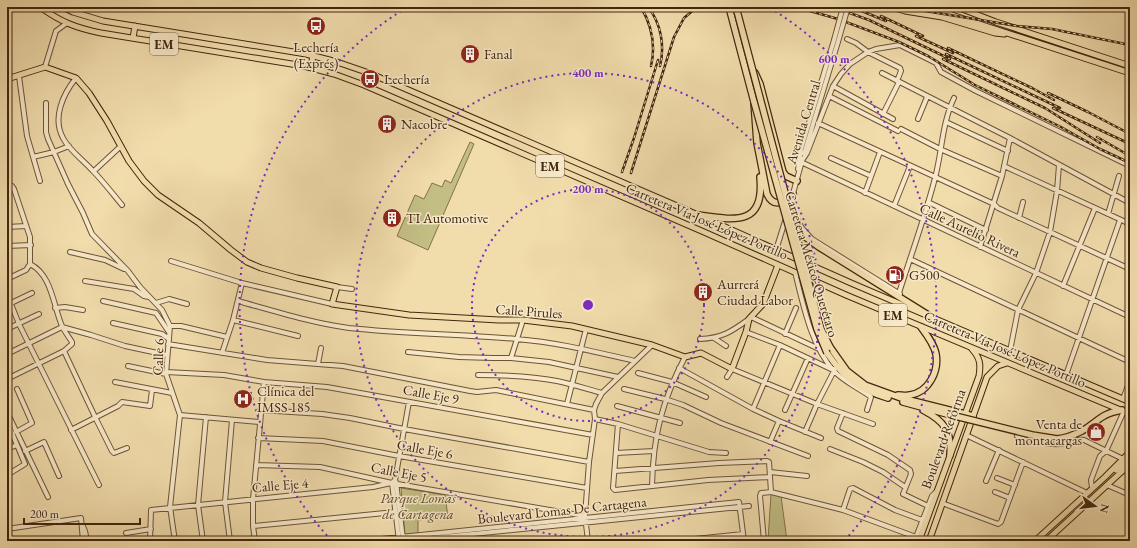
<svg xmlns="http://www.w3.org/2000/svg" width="1137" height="548" font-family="'EB Garamond',serif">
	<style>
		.green { fill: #c2be84; stroke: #827249 }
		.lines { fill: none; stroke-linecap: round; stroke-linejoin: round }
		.minor-casing { stroke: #6e5436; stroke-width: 6 }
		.major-casing { stroke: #42260e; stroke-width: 7 }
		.highway-casing { stroke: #42260e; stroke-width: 8 }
		.minor { stroke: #f6e8c9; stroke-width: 4 }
		.major { stroke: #f1dcac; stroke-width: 5 }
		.highway { stroke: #f1dcac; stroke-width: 5.5 }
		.rail-casing { stroke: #42260e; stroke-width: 2.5 }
		.rail { stroke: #f6e8c9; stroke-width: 1; stroke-dasharray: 3; stroke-linecap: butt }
		.minor-bridge-casing { stroke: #6e5436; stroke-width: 6; stroke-linecap: butt }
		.major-bridge-casing { stroke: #42260e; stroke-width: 7; stroke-linecap: butt }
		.highway-bridge-casing { stroke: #42260e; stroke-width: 8; stroke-linecap: butt }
		.minor-bridge { stroke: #f6e8c9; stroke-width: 4 }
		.major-bridge { stroke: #f1dcac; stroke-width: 5 }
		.highway-bridge { stroke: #f1dcac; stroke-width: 5.5 }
		.ring { fill: none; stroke: #7b2cbf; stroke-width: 2; stroke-dasharray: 2 4 }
		.labels { text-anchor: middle; stroke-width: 3; stroke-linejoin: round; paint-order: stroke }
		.shield { fill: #f6e8c9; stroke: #786046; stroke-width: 1 }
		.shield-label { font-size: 13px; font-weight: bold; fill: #42260e }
		.poi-label { font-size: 14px; fill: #42260e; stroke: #f6e8c9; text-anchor: start }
		.street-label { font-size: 14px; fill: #42260e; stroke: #f6e8c9 }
		.park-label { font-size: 14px; font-style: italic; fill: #624c2c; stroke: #f6e8c9 }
		.centre { fill: #7b2cbf; stroke: #f6e8c9; stroke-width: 2 }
		.ring-label { font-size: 12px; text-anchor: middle; font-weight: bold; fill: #7b2cbf; stroke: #f6e8c9; stroke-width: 3; stroke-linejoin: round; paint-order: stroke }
	</style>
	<rect width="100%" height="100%" fill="#f1dcac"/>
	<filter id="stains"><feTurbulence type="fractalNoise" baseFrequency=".005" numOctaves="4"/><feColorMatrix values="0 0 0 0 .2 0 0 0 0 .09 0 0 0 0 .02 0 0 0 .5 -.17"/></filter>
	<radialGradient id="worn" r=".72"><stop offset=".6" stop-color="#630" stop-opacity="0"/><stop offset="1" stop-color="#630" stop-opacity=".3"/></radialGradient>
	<path class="green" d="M470 142 474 144 428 250 397 236 415 195 424 199 432 183 442 187 445 180 451 183Z
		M401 488 445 495 448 517 418 520V534L405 536Z
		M771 494 781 496 787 541H768Z"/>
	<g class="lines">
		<defs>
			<path id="minor" d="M847 39 856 43 868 52 900 68 901 71 897 81
				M45 67 56 31 67 23
				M882 73 1010 138 1130 203
				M19 76 27 136 40 181
				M76 78C63 94 52 118 63 138 69 150 83 160 92 170 103 181 112 193 122 205
				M833 86 893 119
				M829 96 898 131
				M46 103V132L48 139 68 184 83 213 92 234 128 271 140 287 162 310 170 326 166 374 180 415 170 507 175 541
				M883 114 899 82
				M918 119 927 97
				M946 122 1008 151
				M818 123 994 204 998 208 1130 269
				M901 129 940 149 1002 176
				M804 154 838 42
				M33 157 54 152 69 146
				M831 158 871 176
				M1004 166 1130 224
				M1130 166 976 91 941 72 936 63 900 45 876 49 868 52 850 64 841 74 833 86 807 153 801 162 1130 317
				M798 169 801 149 834 40
				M94 171 121 146
				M7 185 12 186 14 189 30 237V264
				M865 193 880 152
				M928 202 986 230
				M894 206 910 166
				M789 208 802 161
				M791 209 802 228 812 239 900 294
				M1108 214 1119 176
				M1019 218 1023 202
				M7 227 26 226
				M7 246 31 245
				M980 247 1002 176 1010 138
				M776 250 786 218
				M70 252 105 260 124 269
				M910 259 1130 362
				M171 261 242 283 332 304
				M795 272C803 304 811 346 834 371 844 382 859 388 871 397L867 410
				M7 279 26 270 30 264
				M85 281 134 289 144 296 149 297
				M1063 286 1095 208
				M337 287 352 289
				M899 293C911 255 925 217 935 178 942 152 942 123 954 98
				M7 294 19 324 99 485
				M103 301 156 313 169 332
				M238 301C274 311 312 323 349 328 405 334 460 334 516 339 556 342 596 352 635 361
				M156 303 169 299 187 304
				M7 305 32 293
				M55 308 65 307 83 310
				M751 317 819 349
				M233 320 298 336
				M113 323 162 334 169 339
				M170 326H181L227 337
				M7 329 39 314
				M746 332 780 345 833 370
				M785 334 796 308
				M714 338 726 346
				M700 339C722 338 731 332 749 319
				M168 344 267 360 343 366 470 391 477 392 496 390 594 410
				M64 351 96 419 112 451 114 453 127 448
				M1010 351 1018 310 1036 273 1050 232 1057 191 1059 165
				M408 352 459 357 493 358H511L549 362 618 377
				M222 353 233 320 242 283
				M7 354 62 327 91 335 125 346 167 355
				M511 358 523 320
				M318 364 321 348
				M128 366 166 374
				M679 368 753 409 779 421 821 438
				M166 372 224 375 264 382 327 387 593 435
				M638 373 672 382 706 397
				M478 375C505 375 531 376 557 381 572 384 587 389 602 393
				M1066 375 1120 220
				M727 377 732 369 817 404 873 424
				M7 379 64 351 72 344V342C69 337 64 331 62 326 53 305 52 275 30 264
				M115 382 172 393
				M624 389 665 399 683 405 721 423 808 456
				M1123 399 1130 380
				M567 404 586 329
				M617 406 680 423
				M753 409 780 345
				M260 410 322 414 350 418 404 429 589 462
				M785 410 808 358
				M7 412 48 497
				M843 413 837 428 838 431 888 455 910 470 911 474 903 494 928 506
				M180 415 259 422
				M595 419 618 424 709 452 726 453
				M7 421 25 464 7 475
				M618 424 613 488 615 490 708 480 770 477
				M71 430 118 406 122 402 150 406 152 390
				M16 432 32 423 17 389
				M805 432 817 404 835 369
				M966 435 1087 493
				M1017 436C1030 440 1045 445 1060 444 1068 444 1076 438 1084 440L1123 459
				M258 438 323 441 399 456 587 488
				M770 442 779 421
				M7 449 17 445
				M830 449 863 462 883 472 905 487
				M25 451 44 442 59 476
				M616 453 654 451
				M256 465 320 467 392 483 585 516
				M615 471 719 463 767 461 769 462 771 492
				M770 472 807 476
				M997 478 1015 485
				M986 481 999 450
				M396 482 403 539
				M1107 485 1130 495
				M652 486C653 436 662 401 685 357
				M1092 488 1091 480 1100 456 1106 451 1124 411
				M995 492 1010 498
				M942 503 998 524 1001 522 1023 462
				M843 510 850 489 853 488 895 510 922 520
				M83 526 85 531 87 541
				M253 526 395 512
				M7 529 81 518 83 541
				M126 533 151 529
				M150 541 151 510 373 487 391 483
				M203 541 198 505 206 417
				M230 541 225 502 232 420
				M255 541 253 526V499L264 382
				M362 541 739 502 744 541
				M399 541 392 483 395 480 409 402
				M403 541 749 506
				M588 541 585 516 589 462 595 419 594 410 596 404 602 393 652 345
				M676 541 743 534
				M764 541 760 496 761 493 771 492 843 510 916 537 932 496 937 491
				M987 541 988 540"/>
			<path id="major" d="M40 7C61 22 76 28 101 33L304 66 334 74 364 85 704 232 846 295 1130 414
				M63 7 73 12 103 21 306 54 337 62 369 73 698 215 851 283 1130 402
				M892 7 905 11 942 17 995 33 1004 34
				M927 7 1130 73
				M957 7 996 22 1130 66
				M133 38 135 26
				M311 68 313 55
				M7 79 45 67 76 78 89 93 107 121 129 161 144 181 158 195 199 223 231 250 247 262 261 268 297 278 337 287 332 304 409 315 499 320H523L572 326 652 345 685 357 701 353 732 369 746 332 749 319 763 304 778 265
				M1116 470 1130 458
				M919 541 979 376C981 364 980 358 972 349
				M929 541 987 377 998 366 1007 363
				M1035 541 1105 477 1130 452
				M1046 541 1130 464"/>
			<path id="highway" d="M729 7 754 102 757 143 767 194C774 209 784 202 793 194
				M755 73 760 84 783 172 786 176 797 181
				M698 215C734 220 765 227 760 177
				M793 221 804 236 819 247 933 318
				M830 347 847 371 865 385 901 398 973 416
				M827 353C845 379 857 389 888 398
				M898 395C902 395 906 396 910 395 929 392 939 371 936 354 934 344 927 335 921 327
				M903 402 947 414
				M923 410C944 421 952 431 950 455
				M1057 439C1066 438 1074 435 1082 431 1099 421 1100 414 1122 410"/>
		</defs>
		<use href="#minor" class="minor-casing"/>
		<use href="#major" class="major-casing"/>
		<use href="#highway" class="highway-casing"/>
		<use href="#minor" class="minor"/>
		<use href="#major" class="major"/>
		<use href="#highway" class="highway"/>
		<defs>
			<path id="rail" d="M641 7C652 26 656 45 651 66
				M648 7C661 23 665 46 660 66
				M796 7 838 19 899 42 928 56 975 85 1061 127 1100 149 1130 163
				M833 7 869 20 950 59
				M852 7 886 21
				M901 7 1017 26 1052 29 1130 45
				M881 16 923 36
				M916 36 953 53
				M948 48 1032 88 1054 100
				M946 54 1060 108
				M943 59 1045 108 1100 143
				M1048 93 1088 112 1130 134
				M1053 108 1130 144
				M1097 137 1130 156
				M622 172 634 138 658 60
				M631 173 674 37 684 18 697 7"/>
		</defs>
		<use href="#rail" class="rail-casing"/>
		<use href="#rail" class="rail"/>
		<defs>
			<path id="minor-bridge" d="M834 40 843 7
				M838 42 848 7"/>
			<path id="major-bridge" d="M842 7V8"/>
			<path id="highway-bridge" d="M736 7 821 329 830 347
				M754 102 817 329 827 353
				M947 414 1032 435 1057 439"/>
		</defs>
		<use href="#minor-bridge" class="minor-bridge-casing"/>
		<use href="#major-bridge" class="major-bridge-casing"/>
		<use href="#highway-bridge" class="highway-bridge-casing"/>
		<use href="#minor-bridge" class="minor-bridge"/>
		<use href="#major-bridge" class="major-bridge"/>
		<use href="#highway-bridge" class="highway-bridge"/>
	</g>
	<g class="ring">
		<circle cx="588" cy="305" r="116"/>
		<circle cx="588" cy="305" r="232"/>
		<path d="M331 540A348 348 0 0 1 406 8M770 8A348 348 0 0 1 845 540"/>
	</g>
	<defs>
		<symbol id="bus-disc" viewBox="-11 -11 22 22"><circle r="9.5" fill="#8f2418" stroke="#f6e8c9"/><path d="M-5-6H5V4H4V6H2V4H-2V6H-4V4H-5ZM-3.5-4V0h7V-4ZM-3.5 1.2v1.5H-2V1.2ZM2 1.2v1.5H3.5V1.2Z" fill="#fff"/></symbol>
		<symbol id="building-disc" viewBox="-11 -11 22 22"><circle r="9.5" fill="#8f2418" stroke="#f6e8c9"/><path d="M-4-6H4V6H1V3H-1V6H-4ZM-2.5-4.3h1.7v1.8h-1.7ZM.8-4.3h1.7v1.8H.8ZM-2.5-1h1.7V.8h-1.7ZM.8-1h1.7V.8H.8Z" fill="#fff"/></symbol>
		<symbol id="fuel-disc" viewBox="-11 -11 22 22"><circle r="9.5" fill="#8f2418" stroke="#f6e8c9"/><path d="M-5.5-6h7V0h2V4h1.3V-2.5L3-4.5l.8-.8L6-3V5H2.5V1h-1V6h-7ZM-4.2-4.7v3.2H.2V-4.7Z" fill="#fff"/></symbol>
		<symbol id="hospital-disc" viewBox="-11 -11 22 22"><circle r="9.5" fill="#8f2418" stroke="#f6e8c9"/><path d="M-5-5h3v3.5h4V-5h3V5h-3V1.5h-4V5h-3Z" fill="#fff"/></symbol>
		<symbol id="shop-disc" viewBox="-11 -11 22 22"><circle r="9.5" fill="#8f2418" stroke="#f6e8c9"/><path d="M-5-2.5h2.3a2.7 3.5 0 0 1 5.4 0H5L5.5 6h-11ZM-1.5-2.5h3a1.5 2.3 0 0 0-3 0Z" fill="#fff"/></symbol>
	</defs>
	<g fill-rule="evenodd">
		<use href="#bus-disc" x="305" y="15" width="22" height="22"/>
		<use href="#building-disc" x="459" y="43" width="22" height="22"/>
		<use href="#bus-disc" x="359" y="68" width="22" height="22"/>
		<use href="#building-disc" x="376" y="113" width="22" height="22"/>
		<use href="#building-disc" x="381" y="207" width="22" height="22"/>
		<use href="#fuel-disc" x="884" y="264" width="22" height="22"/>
		<use href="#building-disc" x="692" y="281" width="22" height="22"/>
		<use href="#hospital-disc" x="232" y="388" width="22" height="22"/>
		<use href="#shop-disc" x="1085" y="421" width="22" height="22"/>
	</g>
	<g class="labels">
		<g class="shield">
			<rect x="150" y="33" width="28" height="22" rx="3"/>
			<rect x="536" y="155" width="28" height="22" rx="3"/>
			<rect x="879" y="304" width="28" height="22" rx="3"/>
		</g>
		<g class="shield-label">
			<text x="164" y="49">EM</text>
			<text x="550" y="171">EM</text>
			<text x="893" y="320">EM</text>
		</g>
		<g class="poi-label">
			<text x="316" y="52" text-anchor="middle">Lechería<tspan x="316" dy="16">(Exprés)</tspan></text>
			<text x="484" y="59">Fanal</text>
			<text x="384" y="84">Lechería</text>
			<text x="401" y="129">Nacobre</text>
			<text x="406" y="223">TI Automotive</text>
			<text x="909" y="280">G500</text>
			<text x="717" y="289">Aurrerá<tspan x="717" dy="16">Ciudad Labor</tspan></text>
			<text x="257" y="396">Clínica del<tspan x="257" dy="16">IMSS 185</tspan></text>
			<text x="1082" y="429" text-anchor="end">Venta de<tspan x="1082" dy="16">montacargas</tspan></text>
		</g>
		<g class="street-label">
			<text transform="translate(803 122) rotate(-73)" y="5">Avenida Central</text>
			<text transform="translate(707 221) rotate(23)" y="5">Carretera Vía José López Portillo</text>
			<text transform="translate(970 230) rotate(25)" y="5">Calle Aurelio Rivera</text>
			<text transform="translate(812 264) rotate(73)" y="5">Carretera México-Querétaro</text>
			<text transform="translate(529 311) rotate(4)" y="5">Calle Pirules</text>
			<text transform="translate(1005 349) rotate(23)" y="5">Carretera Vía José López Portillo</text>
			<text transform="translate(158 357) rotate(-88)" y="5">Calle 6</text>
			<text transform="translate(431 394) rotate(10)" y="5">Calle Eje 9</text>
			<text transform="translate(943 439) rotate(-70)" y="5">Boulevard Reforma</text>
			<text transform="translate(425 449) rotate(10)" y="5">Calle Eje 6</text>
			<text transform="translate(399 472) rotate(11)" y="5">Calle Eje 5</text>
			<text transform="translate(280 485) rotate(-5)" y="5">Calle Eje 4</text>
			<text transform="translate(562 510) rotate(-6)" y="5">Boulevard Lomas De Cartagena</text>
		</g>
		<g class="park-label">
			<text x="418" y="503">Parque Lomas<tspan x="418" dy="16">de Cartagena</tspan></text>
		</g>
	</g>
	<circle cx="588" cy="305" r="6" class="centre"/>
	<g class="ring-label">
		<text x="834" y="63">600 m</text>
		<text x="588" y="77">400 m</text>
		<text x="588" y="193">200 m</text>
	</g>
	<rect width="1137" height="548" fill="none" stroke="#f1dcac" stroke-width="24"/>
	<rect x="8" y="8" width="1121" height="532" fill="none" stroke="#42260e" stroke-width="2"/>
	<rect x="12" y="12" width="1113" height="524" fill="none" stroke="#42260e"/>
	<g transform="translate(1095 506) rotate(104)" stroke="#f6e8c9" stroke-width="3" paint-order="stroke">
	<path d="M0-3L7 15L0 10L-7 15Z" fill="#42260e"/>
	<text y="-6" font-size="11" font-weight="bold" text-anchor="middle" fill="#42260e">N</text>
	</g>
	<path d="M24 518v6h116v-6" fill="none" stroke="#42260e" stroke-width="2"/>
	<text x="30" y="518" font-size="12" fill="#42260e" stroke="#f6e8c9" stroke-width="3" paint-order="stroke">200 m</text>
	<rect width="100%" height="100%" filter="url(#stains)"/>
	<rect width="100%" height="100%" fill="url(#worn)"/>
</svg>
